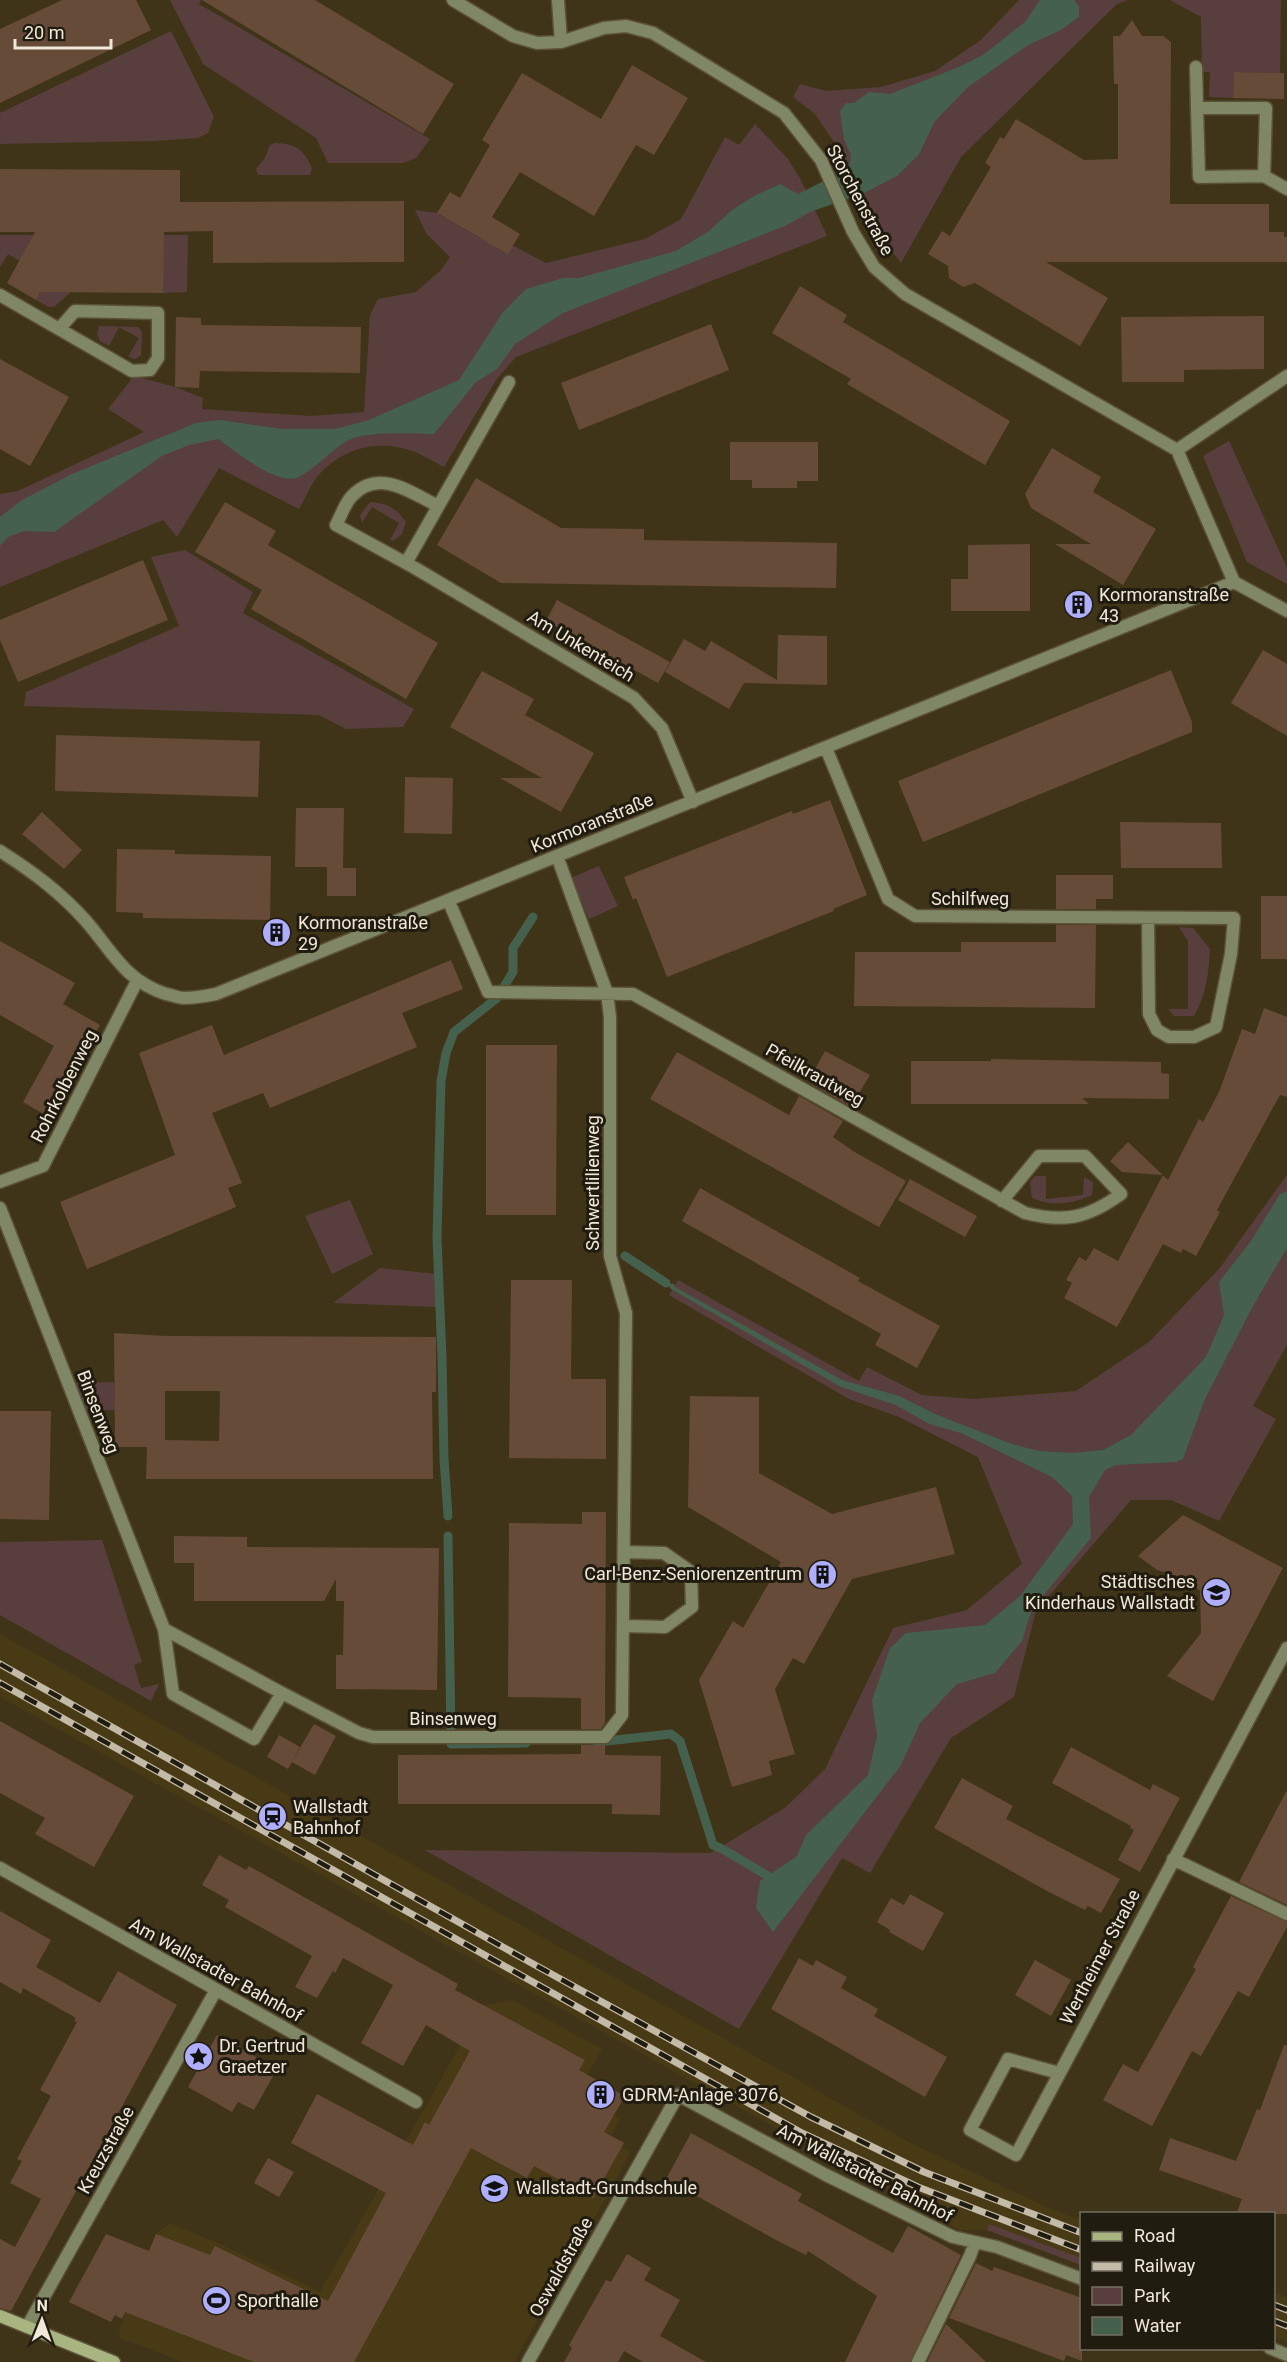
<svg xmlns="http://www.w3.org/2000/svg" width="1287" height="2362" font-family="Roboto,sans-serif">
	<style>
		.built { fill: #493a16 }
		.green { fill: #583f3e }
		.water { fill: #45604c }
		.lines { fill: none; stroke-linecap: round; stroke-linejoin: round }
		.stream { stroke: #45604c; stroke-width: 9 }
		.building { fill: #664b39; fill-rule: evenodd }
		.street-casing { stroke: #5b5137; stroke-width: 15 }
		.secondary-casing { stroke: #5b5137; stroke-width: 15 }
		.street { stroke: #7f8767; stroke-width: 12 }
		.secondary { stroke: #a8b581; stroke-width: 12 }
		.rail-casing { stroke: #c3baa7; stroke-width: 7 }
		.rail { stroke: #211c10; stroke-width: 4.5; stroke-dasharray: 14; stroke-linecap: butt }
		.labels { text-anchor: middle; stroke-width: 6; stroke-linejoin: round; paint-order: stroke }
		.street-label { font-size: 18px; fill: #f0e8d8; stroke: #211c10 }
		.poi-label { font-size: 18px; fill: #f0e8d8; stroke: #211c10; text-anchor: start }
	</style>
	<rect width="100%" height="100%" fill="#3f3418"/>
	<path class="built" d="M0 1634 907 2141 1048 2208 1081 2220V2265L987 2230H959L0 1697Z
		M512 2000 602 2049 576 2095 620 2119 609 2140 631 2152 514 2362H183L118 2337 125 2312 156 2234 170 2223 216 2242 320 2292 483 2005Z
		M1274 2292 1287 2297V2342L1274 2337Z"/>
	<path class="green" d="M170 0H201L199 4 430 139 416 158 403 163H328L316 138 203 64Z
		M1019 0H1128L1117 4 961 157 901 263 877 232 861 200 838 148 815 114 793 97 800 84 826 91 881 87 935 71 981 40Z
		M1170 0H1281L1280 73 1234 72 1233 98 1209 97 1210 72H1202L1201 17Z
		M171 31 214 117 208 133 198 138 153 141 0 144V113Z
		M755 124 788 159 801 180 827 236 516 357 496 380 444 467C432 461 419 452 406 449 372 440 340 450 317 477 310 486 305 499 299 509L219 468 177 537 163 520 0 587V494L18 491 144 432 108 409 134 376 175 387 203 398 202 409 310 416 364 412 370 315 378 299 416 292 441 270 450 257 426 233 415 210 437 213 480 238 491 234 546 263 645 239 681 219 725 137 739 145Z
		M275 143C297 144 303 149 312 168L310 175H258L256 169 265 158 270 145Z
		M0 235H188L187 292 163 293V264H72L71 292 54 307H49L36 300 48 277 8 254 0 267Z
		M99 326 138 327 142 332 141 355 135 359 128 357 139 338 119 327 109 346 100 341 97 334Z
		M1229 441 1287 568V584L1247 562 1203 456Z
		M370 502C387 503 396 508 406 522L402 534 393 541 390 540 399 523 372 507 362 523 360 515Z
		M185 550 253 592 243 613 414 709 403 727 346 729 319 715 24 706 26 692 179 626 151 557Z
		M599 866 618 906 589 919 571 878Z
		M1179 927 1193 928 1210 949C1209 971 1206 996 1194 1016H1174L1168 1009H1188V941Z
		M1287 1175V1345L1253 1406 1276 1419 1219 1521 1171 1500H1131L1036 1611 1014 1697 951 1738 870 1873 842 1858 739 2029 425 1850 711 1853 786 1807 825 1769 893 1628 967 1610 1022 1564 978 1457 899 1417 849 1399 669 1295 678 1280 859 1381 867 1367 922 1395 974 1399 1076 1391 1149 1342 1219 1269Z
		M1035 1176H1046V1199L1083 1195 1084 1177 1093 1182 1092 1195C1071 1204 1053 1207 1032 1198L1030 1182Z
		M350 1200 373 1254 332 1274 305 1216Z
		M380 1268 436 1274V1307L333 1303Z
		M114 1382 115 1410H86L74 1383Z
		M102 1540 142 1662 134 1665 141 1688 159 1684 151 1701 0 1615V1542Z
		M989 2224 1081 2258V2265L987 2230Z"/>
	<path class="water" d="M1040 0H1074L1079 6V17L1059 31 1028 45 968 87 935 121 919 154 897 176 864 193 810 212 785 226 563 313 515 344 497 369 476 382 434 434C410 434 368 430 347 441 330 451 316 468 299 477 278 487 235 451 218 439L189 445 162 456 54 532 24 531 8 537 0 546V517L22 500 72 474 196 423 220 420 282 429H335L369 420 459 380 503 312 526 289 563 278H579L676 251 709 231 732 210 754 196 780 184 798 194 849 168 851 155 844 139 840 111 846 103H854L869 92 890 94 959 67 983 55 1025 22Z
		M1287 1191V1248L1253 1306 1205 1399 1183 1459 1176 1462 1116 1465 1105 1470 1089 1497 1091 1538 1032 1609 1022 1641 995 1673 957 1684 920 1723 901 1765 773 1932 756 1908 760 1881 797 1856 806 1835 868 1775 877 1736 872 1700 890 1648 906 1633 985 1625 1020 1596 1073 1524 1072 1496 1052 1477 961 1433 929 1424 896 1405 841 1387 671 1289 666 1283 674 1284 675 1287 842 1380 899 1396 937 1415 1012 1444 1039 1451 1072 1453 1103 1450 1131 1435 1206 1357 1224 1315 1219 1282 1251 1241 1280 1194Z"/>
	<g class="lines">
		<path class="stream" d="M625 1256 666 1283
			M448 1516 444 1459 442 1357 437 1238 441 1081 446 1053 454 1032 497 998 513 972V948L533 917
			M448 1536 451 1737
			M451 1738V1744L526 1743
			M597 1742 671 1734 680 1741 709 1832 713 1845 720 1848
			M724 1850 768 1876"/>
	</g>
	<path class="building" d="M62 0H136L151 30 0 103V29Z
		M202 0H315L454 84 423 134Z
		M1132 20 1142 36H1163L1171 42 1170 204H1269V232H1284V237H1287V262H1046L1108 298 1080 346 975 283 963 287 949 278 948 266 928 254 942 231 950 236 991 167 985 163 1000 137 1004 139 1016 119 1084 160 1118 159V84H1114L1113 36H1120Z
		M632 65 688 98 654 155 636 145 594 216 520 172 492 217 520 234 508 254 437 213 450 192 460 198 490 145 482 140 522 73 601 119Z
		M1234 72 1284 73V99L1233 98Z
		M0 169 180 170V202L404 201V262L213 263V231L164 232 163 293 40 292 36 300 7 283 35 232H0Z
		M800 286 847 315 843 322 1010 421 985 465 847 384 851 379 772 333Z
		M1264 316V369L1184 370V382H1122L1121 317Z
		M176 317 201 318V325L361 327 360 373 200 371 199 388 175 387Z
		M711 324 729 370 579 430 561 383Z
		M0 359 69 397 30 466 0 449Z
		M730 442H818V481H797V488H752V480H730Z
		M1052 448 1101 477 1093 492 1156 529 1123 585 1055 544H1091L1031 508 1025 494Z
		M476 478 561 528 644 529V540L837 543 836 588 501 583 437 545Z
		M225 502 276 531 268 545 438 643 406 699 251 609 262 590 195 552Z
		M1030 544V611H951V579H968V545Z
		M143 560 168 620 18 682 0 640V620Z
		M557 600 670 662 658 683 546 621Z
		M778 635 827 636V685L744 683 729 709 665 672 684 639 705 651 711 641 777 680Z
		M1263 650 1287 664V736L1231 703Z
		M1171 670 1192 722V732L923 842 898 781Z
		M482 671 534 699 525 715 594 753 561 812 500 778H542L450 727Z
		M56 735 260 741 258 797 55 791Z
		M405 777 453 778 452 834 404 833Z
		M830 800 867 895 833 909 834 911 667 977 636 898 633 900 624 877 792 811 793 814Z
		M296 808H344L343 868H356V896H327V867H295Z
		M42 812 82 850 64 869 22 834Z
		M1120 822 1221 823 1222 868H1121Z
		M117 849 175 850V854L271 856 270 920 143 918V913L116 912Z
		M1056 875H1113V899H1096V909H1056Z
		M1261 896H1287V959H1261Z
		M1056 925H1096L1095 1008 854 1006 855 952H961V942H1056Z
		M0 941 75 983 63 1004 100 1025 47 1116 23 1102 54 1046 0 1015Z
		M451 960 463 989 402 1013 417 1047 270 1108 263 1093 212 1113 242 1183 228 1188 236 1207 87 1269 60 1202 175 1155 139 1053 212 1025 224 1055Z
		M1264 1008 1287 1017V1097L1280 1095 1217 1210 1220 1212 1196 1256 1183 1249 1181 1253 1163 1244 1117 1327 1064 1298 1072 1283 1066 1280 1079 1257 1086 1261 1094 1248 1118 1261 1163 1175 1122 1172 1110 1161 1128 1142 1168 1180 1199 1119 1203 1122 1219 1092 1242 1029 1255 1034Z
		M486 1045H557L556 1215H486Z
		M825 1051 870 1075 851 1107 808 1082Z
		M677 1052 789 1115 799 1096 843 1121 833 1137 853 1151 906 1181 879 1227 650 1099Z
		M991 1059 1161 1062V1073L1169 1074V1099L1082 1098 1089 1104H911V1061H991Z
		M910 1179 977 1216 965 1237 898 1200Z
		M700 1188 860 1278 858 1281 940 1326 917 1368 875 1345 881 1334 682 1221Z
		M511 1280H572L571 1379H606V1459L509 1458Z
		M114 1333 167 1336 436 1337V1392H432L433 1479H146L147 1447H115ZM165 1391H220L219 1441 165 1440Z
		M690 1396 759 1397V1473L832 1514 936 1487 955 1554 852 1579 804 1664 793 1658 775 1689 795 1754 769 1761 772 1775 732 1787 699 1680 733 1621 743 1628 781 1562 688 1507Z
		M0 1411H51L49 1520 0 1519Z
		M582 1512H606L605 1723 601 1729H581V1698L508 1697 509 1523 582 1524Z
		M1183 1515 1283 1568 1213 1701 1167 1676 1201 1633 1200 1591 1188 1579 1157 1570 1138 1556Z
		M174 1536 247 1537V1547L439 1548 437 1690 336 1689V1655H343L344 1601H336V1579L324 1601H194V1563H174Z
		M0 1721 134 1796 94 1867 35 1834 45 1818 0 1793Z
		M314 1724 336 1736 315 1775 292 1762 288 1769 267 1757 279 1735 300 1747 293 1760Z
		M581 1745H605V1755L661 1756 660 1815 612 1814V1804H398V1755L581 1754Z
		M1071 1747 1150 1790 1153 1784 1180 1798 1140 1872 1118 1860 1134 1830 1130 1828 1131 1826 1052 1783Z
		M962 1778 1013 1806 1006 1819 1120 1879 1101 1913 1088 1906 1085 1910 1047 1891 934 1828Z
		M1287 1790V1905L1239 1882Z
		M219 1855 246 1870 249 1866 458 1984 455 1990 585 2060 579 2070 625 2096 604 2132 624 2143 593 2198 534 2166 527 2178 471 2148 354 2362H254L125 2312 122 2319 115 2315 111 2322 69 2302 106 2234 149 2251 156 2234 210 2255 215 2246 328 2301 386 2193 291 2143 317 2094 413 2145 425 2122 429 2125 470 2051 426 2025 403 2066 361 2043 393 1985 343 1958 335 1973 333 1971 317 1998 295 1987 312 1956 225 1907 229 1900 202 1885Z
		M910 1894 944 1913 923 1951 889 1932 890 1930 877 1922 891 1898 904 1905Z
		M1231 1896 1287 1922V1927L1249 1997 1238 1991 1201 2056 1192 2051 1152 2126 1103 2100 1123 2064 1138 2072 1196 1969 1193 1967Z
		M0 1911 51 1940 36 1967 100 2003 118 1971 177 2005 11 2311 0 2308V2239L15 2247 41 2199 10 2183 22 2161 17 2159 51 2096 40 2090 77 2022 74 2021 76 2018 23 1988 21 1994 0 1982Z
		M799 1958 813 1966 816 1960 847 1977 841 1988 878 2009 874 2016 947 2057 925 2097 771 2009Z
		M1035 1960 1071 1980 1051 2016 1015 1995Z
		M217 2035 277 2069 254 2110 238 2102 232 2112 188 2087Z
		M1284 2045H1287V2214H1236L1242 2199 1159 2170 1170 2138 1236 2161 1257 2109 1260 2110Z
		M691 2133 802 2194 798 2201 893 2253 908 2226 961 2255 910 2362H845L877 2296 808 2251 806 2255 776 2240 666 2179Z
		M268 2158 294 2172 279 2197 254 2183Z
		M627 2254 651 2268 644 2280 680 2300 660 2336 706 2362H643L624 2351 618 2362H564L572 2348 569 2345 606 2280 611 2282Z
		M976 2263 992 2271 994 2267 1082 2298V2361L1066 2355 1064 2361 949 2318Z
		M946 2324 986 2362H927Z"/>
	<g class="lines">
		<defs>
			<path id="street" d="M453 0 513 36 537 43 561 42 604 28 626 26 653 33 784 113 821 160 853 232 874 267 905 294 1177 450 1234 582 1287 611
				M558 0 561 42
				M1196 67 1197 108
				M1264 176 1266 108H1197L1199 177 1264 176 1287 189
				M0 295 132 371 150 370 158 358V313L75 311 60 328
				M1177 450 1287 376
				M438 506C410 492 379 468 352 496 345 503 341 516 336 525L415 568 634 698 662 728 693 802
				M406 563 509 382
				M826 748 888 899 915 916 1234 918 1231 954 1216 1027 1194 1037H1169L1157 1030 1149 1014 1148 918
				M0 851C33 872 60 892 86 921 112 951 125 981 166 994 172 995 178 998 184 998 195 998 206 996 216 994L1234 582
				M449 902 488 992 633 994 1025 1213C1065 1223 1088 1218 1121 1194L1085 1156H1039L1002 1201
				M0 1182 43 1166 137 981
				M0 1208 164 1629 173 1694 254 1739 282 1693 164 1629
				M624 1626 665 1627 692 1607 691 1572 664 1553 624 1552
				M282 1693 359 1733 373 1737H605L622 1715 626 1313 610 1256V1017L607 993 557 856
				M1173 1859 1287 1914
				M0 1868 416 2102
				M1059 2073 1008 2059 970 2130 1016 2155 1287 1648
				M27 2327 216 1990
				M1270 2348 1287 2355
				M528 2362 678 2095 826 2175 953 2237 997 2247 1082 2279
				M918 2362 970 2256 975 2242"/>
			<path id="secondary" d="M0 2316 114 2362"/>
		</defs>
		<use href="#street" class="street-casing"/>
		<use href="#secondary" class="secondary-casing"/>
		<use href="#street" class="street"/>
		<use href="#secondary" class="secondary"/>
		<defs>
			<path id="rail" d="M0 1664 526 1960 811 2117 924 2172 1082 2233
				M0 1683 802 2133 918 2187 1082 2250
				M1274 2305 1287 2310
				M1274 2321 1287 2326"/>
		</defs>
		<use href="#rail" class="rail-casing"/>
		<use href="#rail" class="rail"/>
	</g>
	<defs>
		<symbol id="building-disc" viewBox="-11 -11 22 22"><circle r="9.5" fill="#aeaefb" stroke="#211c10"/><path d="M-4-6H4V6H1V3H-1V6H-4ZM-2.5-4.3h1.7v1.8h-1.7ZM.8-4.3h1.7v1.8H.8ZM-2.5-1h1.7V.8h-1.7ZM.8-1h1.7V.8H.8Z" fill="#111"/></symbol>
		<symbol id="school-disc" viewBox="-11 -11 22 22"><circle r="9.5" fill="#aeaefb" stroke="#211c10"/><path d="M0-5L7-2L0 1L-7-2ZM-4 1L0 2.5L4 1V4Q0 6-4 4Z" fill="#111"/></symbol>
		<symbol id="station-disc" viewBox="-11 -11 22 22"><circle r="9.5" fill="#aeaefb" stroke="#211c10"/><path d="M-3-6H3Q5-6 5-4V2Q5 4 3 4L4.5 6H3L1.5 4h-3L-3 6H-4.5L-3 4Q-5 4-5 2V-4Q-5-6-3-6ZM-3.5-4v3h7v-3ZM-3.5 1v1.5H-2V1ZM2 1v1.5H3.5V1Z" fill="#111"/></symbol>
		<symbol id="sight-disc" viewBox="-11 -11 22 22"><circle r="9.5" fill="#aeaefb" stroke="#211c10"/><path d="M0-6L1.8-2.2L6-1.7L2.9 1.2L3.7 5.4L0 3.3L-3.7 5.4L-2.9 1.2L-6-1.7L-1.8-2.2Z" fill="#111"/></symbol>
		<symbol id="stadium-disc" viewBox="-11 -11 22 22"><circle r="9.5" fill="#aeaefb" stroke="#211c10"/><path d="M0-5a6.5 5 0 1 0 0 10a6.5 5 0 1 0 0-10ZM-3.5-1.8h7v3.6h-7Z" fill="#111"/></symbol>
	</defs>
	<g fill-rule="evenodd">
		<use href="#building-disc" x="1062" y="588" width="33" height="33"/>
		<use href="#building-disc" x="260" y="916" width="33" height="33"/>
		<use href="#building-disc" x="806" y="1558" width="33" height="33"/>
		<use href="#school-disc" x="1200" y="1576" width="33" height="33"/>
		<use href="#station-disc" x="256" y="1800" width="33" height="33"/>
		<use href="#sight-disc" x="182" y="2040" width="33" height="33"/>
		<use href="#building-disc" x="584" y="2078" width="33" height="33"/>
		<use href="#school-disc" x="478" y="2172" width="33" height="33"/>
		<use href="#stadium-disc" x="200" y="2284" width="33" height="33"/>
	</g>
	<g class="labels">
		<g class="street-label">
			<text transform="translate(860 200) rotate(62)" y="6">Storchenstraße</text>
			<text transform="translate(581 646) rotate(31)" y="6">Am Unkenteich</text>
			<text transform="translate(592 823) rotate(-22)" y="6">Kormoranstraße</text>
			<text x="970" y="905">Schilfweg</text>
			<text transform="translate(815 1075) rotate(29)" y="6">Pfeilkrautweg</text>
			<text transform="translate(64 1086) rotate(-63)" y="6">Rohrkolbenweg</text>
			<text transform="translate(593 1183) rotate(-90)" y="6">Schwertlilienweg</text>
			<text transform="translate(98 1412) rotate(69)" y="6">Binsenweg</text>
			<text x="453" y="1725">Binsenweg</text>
			<text transform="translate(1100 1957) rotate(-62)" y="6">Wertheimer Straße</text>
			<text transform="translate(216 1970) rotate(29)" y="6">Am Wallstadter Bahnhof</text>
			<text transform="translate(106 2150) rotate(-61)" y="6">Kreuzstraße</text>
			<text transform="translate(865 2173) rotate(27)" y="6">Am Wallstadter Bahnhof</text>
			<text transform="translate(561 2267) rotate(-61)" y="6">Oswaldstraße</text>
		</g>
		<g class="poi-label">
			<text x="1099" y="601">Kormoranstraße<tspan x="1099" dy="21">43</tspan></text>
			<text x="298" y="929">Kormoranstraße<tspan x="298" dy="21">29</tspan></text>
			<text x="802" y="1580" text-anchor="end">Carl-Benz-Seniorenzentrum</text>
			<text x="1195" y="1588" text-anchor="end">Städtisches<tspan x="1195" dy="21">Kinderhaus Wallstadt</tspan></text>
			<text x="293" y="1813">Wallstadt<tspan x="293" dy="21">Bahnhof</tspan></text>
			<text x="219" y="2052">Dr. Gertrud<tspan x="219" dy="21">Graetzer</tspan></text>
			<text x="622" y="2101">GDRM-Anlage 3076</text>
			<text x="516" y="2194">Wallstadt-Grundschule</text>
			<text x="237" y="2307">Sporthalle</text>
		</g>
	</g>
	<rect x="1080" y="2212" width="195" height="138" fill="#211c10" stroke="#746e60" stroke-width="1.5"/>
	<rect x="1092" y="2232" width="30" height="9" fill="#a8b581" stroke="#746e60" stroke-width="1.5"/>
	<text x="1134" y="2242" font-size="18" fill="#f0e8d8">Road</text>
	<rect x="1092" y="2262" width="30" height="9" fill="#c3baa7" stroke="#746e60" stroke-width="1.5"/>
	<text x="1134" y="2272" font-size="18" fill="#f0e8d8">Railway</text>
	<rect x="1092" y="2287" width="30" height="18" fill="#583f3e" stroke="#746e60" stroke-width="1.5"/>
	<text x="1134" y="2302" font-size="18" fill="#f0e8d8">Park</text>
	<rect x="1092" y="2317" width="30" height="18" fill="#45604c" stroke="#746e60" stroke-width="1.5"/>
	<text x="1134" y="2332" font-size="18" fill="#f0e8d8">Water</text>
	<g transform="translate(42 2320) rotate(1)" stroke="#211c10" stroke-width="4.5" paint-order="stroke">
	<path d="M0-4.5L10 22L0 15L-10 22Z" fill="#f0e8d8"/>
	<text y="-9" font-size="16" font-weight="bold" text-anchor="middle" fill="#f0e8d8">N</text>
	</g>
	<path d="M15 39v9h96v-9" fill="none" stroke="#f0e8d8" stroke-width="3"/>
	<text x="24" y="39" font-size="18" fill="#f0e8d8" stroke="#211c10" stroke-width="4.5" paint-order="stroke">20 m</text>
</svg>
